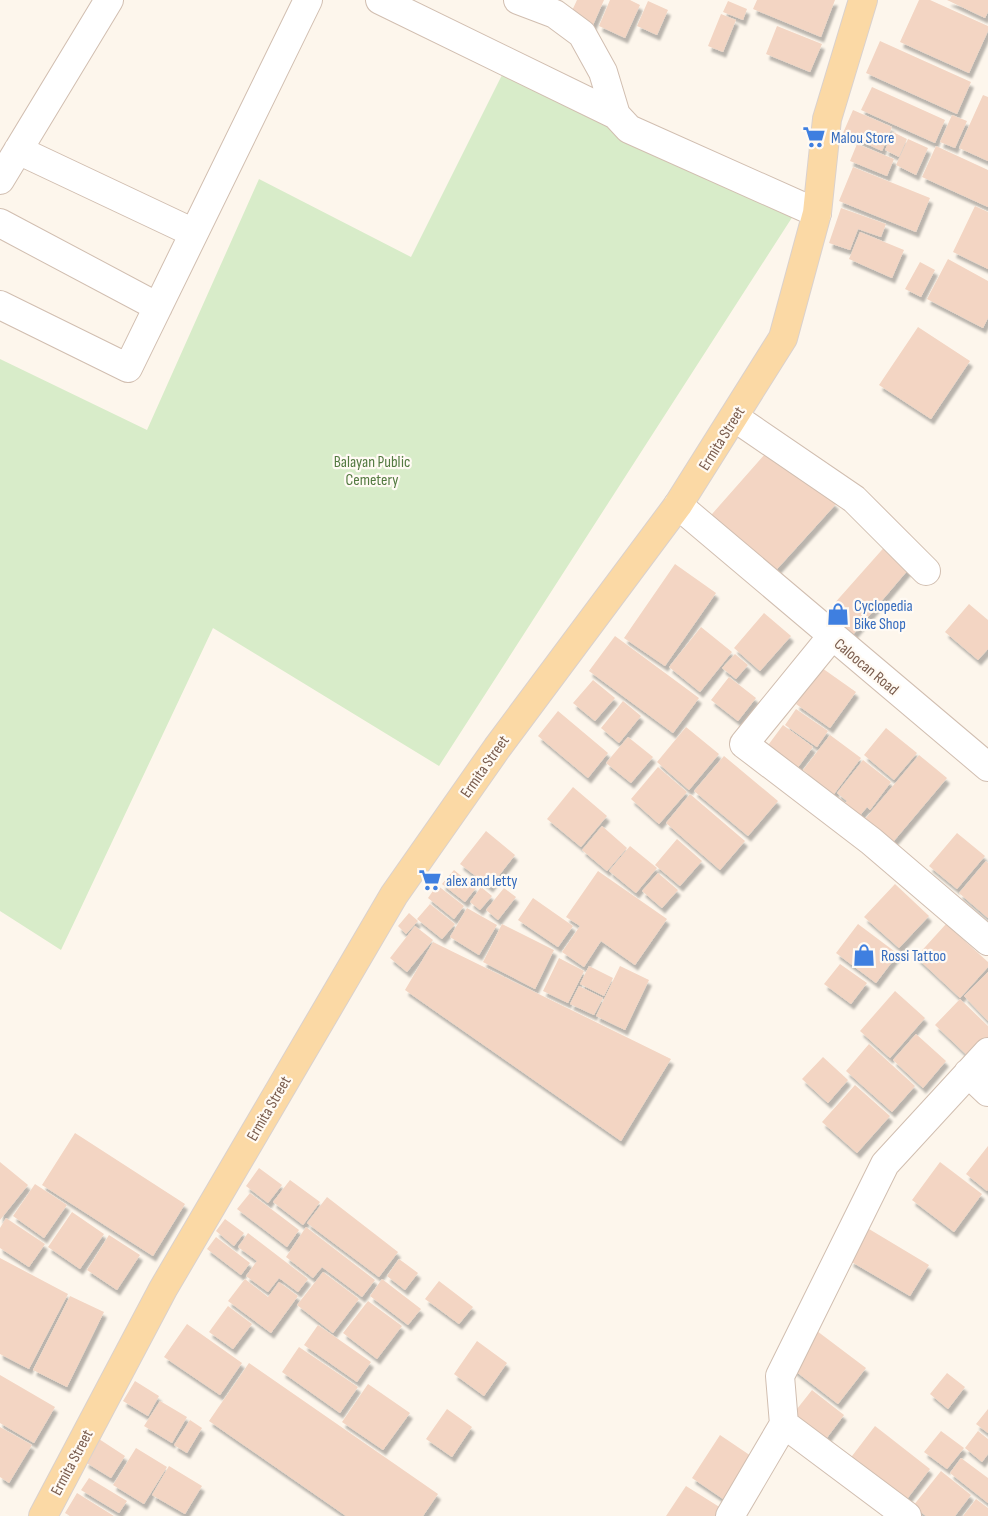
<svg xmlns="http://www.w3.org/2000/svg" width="988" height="1516" font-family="'Sofia Sans Condensed',sans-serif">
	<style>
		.green { fill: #d8ecc9 }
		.building { fill: #f3d5c3; filter: url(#shadow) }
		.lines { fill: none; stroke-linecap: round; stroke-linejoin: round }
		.minor-casing { stroke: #d1beb0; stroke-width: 30 }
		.major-casing { stroke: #dad1cd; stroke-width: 30 }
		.minor { stroke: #fff; stroke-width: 28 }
		.major { stroke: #fbd9a5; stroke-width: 28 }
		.labels { text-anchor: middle; stroke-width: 4.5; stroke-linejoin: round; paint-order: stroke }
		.shop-label { font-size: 16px; fill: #366cbe; stroke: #fffaf3; text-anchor: start }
		.street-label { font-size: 16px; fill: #7a5c4d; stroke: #fffaf3 }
		.park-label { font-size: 16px; fill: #537a41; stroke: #fffaf3 }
	</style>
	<defs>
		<filter id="shadow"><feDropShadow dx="3" dy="5.5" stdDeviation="1" flood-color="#0004"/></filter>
	</defs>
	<rect width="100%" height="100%" fill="#fdf6ec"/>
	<path class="green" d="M502 75 793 216 439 766 213 628 61 950 0 911V359L147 430 259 179 411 257Z"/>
	<path class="building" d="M577 0H604L593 25 570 15Z
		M610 0H630L640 5 625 38 599 26Z
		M757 0H835L821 37 753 9Z
		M919 0H930L988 26V31L969 73 900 42Z
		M947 0H988V12L985 18Z
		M648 1 668 10 657 35 637 26Z
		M728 1 747 9 743 20 723 12Z
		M721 14 736 20 723 52 708 46Z
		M777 26 822 44 810 72 766 54Z
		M880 41 971 82 957 114 866 73Z
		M872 87 945 120 935 143 861 110Z
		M983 95 988 97V161L959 148Z
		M853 110 892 127 882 151 843 133Z
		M952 115 967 121 955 148 940 142Z
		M893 132 907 139 899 157 885 150Z
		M908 139 928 148 916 175 896 165Z
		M857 144 894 159 887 176 850 161Z
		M936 146 988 170V207L922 177Z
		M853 167 930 198 916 232 839 201Z
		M975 206 988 212V269L953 252Z
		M841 208 886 224 881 237 858 229 850 250 829 243Z
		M860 232 904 250 892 278 849 259Z
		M948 259 988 281V318L983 328 927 299Z
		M920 262 935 270 921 297 905 289Z
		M918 327 970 361 931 419 879 385Z
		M772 446 836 504 769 578 705 522Z
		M888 543 913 564 851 637 825 614Z
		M675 564 716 593 665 666 624 638Z
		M969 604 988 620V649L978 660 945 632Z
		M764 613 791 636 760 671 734 648Z
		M701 627 732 652 700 692 669 667Z
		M615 636 699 698 673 733 589 671Z
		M735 654 748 665 736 679 722 668Z
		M822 668 856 692 830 728 796 704Z
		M729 677 756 698 738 721 711 700Z
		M593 680 615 698 595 721 573 703Z
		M623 701 641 716 619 743 601 728Z
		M796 709 828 731 817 747 785 725Z
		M558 711 608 753 588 778 538 736Z
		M783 725 813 747 796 770 766 748Z
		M686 727 719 754 689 790 657 762Z
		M886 728 917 753 894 780 864 755Z
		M830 735 861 758 834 794 803 770Z
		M628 737 653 757 631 783 606 763Z
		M919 755 947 778 893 842 865 819Z
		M724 756 778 801 748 836 694 791Z
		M863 760 891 782 870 810 867 807 858 818 843 806 847 801 837 793Z
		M658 767 687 792 659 824 631 799Z
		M573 787 607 816 581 847 547 819Z
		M690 794 745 841 720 870 666 823Z
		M602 826 627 848 607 871 582 850Z
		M486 831 515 855 490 887 460 864Z
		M957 833 985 856 957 889 929 866Z
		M677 839 702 861 680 886 655 865Z
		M630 846 657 868 636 893 609 871Z
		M986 861 988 863V918L959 893Z
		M454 870 476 888 465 902 442 884Z
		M598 871 667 919 635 965 601 941 584 967 562 952 580 926 566 917Z
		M658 873 678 890 662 908 642 891Z
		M895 884 929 916 899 948 864 917Z
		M437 885 464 906 454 919 428 898Z
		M481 887 492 896 480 910 470 902Z
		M504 888 516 897 498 920 486 910Z
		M533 898 573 926 558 947 518 920Z
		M430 904 455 924 442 939 417 919Z
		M467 908 497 925 479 955 450 937Z
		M409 913 418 921 406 934 398 926Z
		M502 924 554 950 535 989 483 962Z
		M858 924 898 954 876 983 836 953Z
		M946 924 988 962V967L960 998 916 957Z
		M415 926 433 940 407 972 390 958Z
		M433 942 671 1059 621 1141 405 990Z
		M559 958 584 971 568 1003 543 991Z
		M840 964 867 983 851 1004 824 984Z
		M589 966 613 978 604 996 580 984Z
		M620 966 649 980 625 1030 596 1016Z
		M988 972V1021L964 996Z
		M579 986 603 998 594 1015 570 1004Z
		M895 991 925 1018 890 1058 860 1031Z
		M960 999 988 1026V1040L970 1058 935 1025Z
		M916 1034 946 1061 923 1088 893 1060Z
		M869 1044 915 1086 892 1112 846 1071Z
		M823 1057 848 1080 828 1103 802 1079Z
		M855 1085 890 1116 857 1153 822 1122Z
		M75 1133 185 1204 153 1256 42 1185Z
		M988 1146V1189L987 1191 966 1174Z
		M0 1162 28 1185 0 1220Z
		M940 1162 982 1194 954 1232 912 1200Z
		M259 1168 282 1185 268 1203 246 1186Z
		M290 1180 320 1202 303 1225 273 1202Z
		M35 1184 67 1205 44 1238 13 1216Z
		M250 1193 299 1230 287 1247 237 1209Z
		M327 1197 398 1252 379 1277 307 1223Z
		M72 1212 104 1234 80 1269 48 1247Z
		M6 1218 45 1244 29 1267 0 1248V1228Z
		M225 1219 244 1233 234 1246 216 1231Z
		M306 1227 375 1280 362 1297 322 1267 313 1278 286 1257Z
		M869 1229 929 1265 910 1296 850 1261Z
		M248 1233 308 1279 298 1292 279 1278 268 1292 246 1276 257 1261 238 1247Z
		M109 1235 140 1255 117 1290 87 1270Z
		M216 1237 250 1263 241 1275 207 1249Z
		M0 1258 68 1294 29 1369 0 1354Z
		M399 1259 418 1273 405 1290 387 1276Z
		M323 1272 359 1299 333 1333 297 1305Z
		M245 1279 268 1297 279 1282 298 1296 271 1333 228 1301Z
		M382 1279 421 1309 408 1325 370 1296Z
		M439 1281 473 1307 459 1324 425 1299Z
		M70 1296 104 1312 67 1387 33 1370Z
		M368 1301 402 1326 377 1359 343 1333Z
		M228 1306 252 1324 233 1349 209 1332Z
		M187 1324 242 1363 220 1395 164 1357Z
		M318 1325 371 1362 357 1382 304 1345Z
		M817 1331 866 1368 838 1404 790 1367Z
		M477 1341 507 1363 484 1396 454 1374Z
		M299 1347 358 1387 340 1413 282 1372Z
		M249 1363 438 1494 423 1516H346L209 1421Z
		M947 1373 965 1387 948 1409 930 1394Z
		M0 1375 55 1407 34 1443 0 1423Z
		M135 1381 159 1396 148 1416 123 1401Z
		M368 1384 410 1413 383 1450 342 1422Z
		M812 1390 844 1415 826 1439 793 1414Z
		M160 1401 187 1417 172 1443 144 1426Z
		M447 1409 472 1427 452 1457 426 1439Z
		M988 1409V1433L976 1424Z
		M190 1420 202 1428 187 1453 174 1445Z
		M875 1426 930 1469 904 1503 849 1460Z
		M0 1427 32 1445 9 1483 0 1477Z
		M941 1431 964 1448 947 1469 924 1452Z
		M978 1431 988 1439V1454L982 1462 965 1448Z
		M720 1435 754 1458 726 1501 692 1478Z
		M99 1439 125 1456 111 1478 85 1462Z
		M136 1448 167 1467 144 1504 113 1485Z
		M961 1458 988 1478V1503L950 1473Z
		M169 1466 202 1486 185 1514 152 1495Z
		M941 1471 971 1495 955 1516H926L913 1506Z
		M89 1478 127 1501 119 1513 81 1490Z
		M686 1486 721 1508 716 1516H666Z
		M77 1493 114 1516H70L65 1513Z
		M976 1499 988 1508V1516H963Z"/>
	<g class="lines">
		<defs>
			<path id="minor" d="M380 0 616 115
				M518 0 555 14 582 34 603 72 616 115 629 129 817 213
				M18 150 194 233
				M0 180 109 0
				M0 223 158 307
				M0 305 128 368 308 0
				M734 417 854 499 926 571
				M678 505 988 767
				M832 636 744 744 871 841 988 941
				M968 1073 988 1092
				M730 1516 784 1424
				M907 1516 784 1424 780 1376 885 1164 988 1052"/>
			<path id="major" d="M43 1516 163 1289 394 895 497 748 678 505 783 338 817 213 827 119 863 0"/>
		</defs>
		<use href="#minor" class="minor-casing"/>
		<use href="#major" class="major-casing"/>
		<use href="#minor" class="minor"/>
		<use href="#major" class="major"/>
	</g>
	<defs>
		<symbol id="supermarket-bare" viewBox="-9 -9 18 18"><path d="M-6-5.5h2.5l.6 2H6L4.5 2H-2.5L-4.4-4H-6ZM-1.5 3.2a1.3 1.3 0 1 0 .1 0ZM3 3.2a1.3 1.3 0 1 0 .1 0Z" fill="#3f7fe0" stroke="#fffaf3" stroke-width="2.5" paint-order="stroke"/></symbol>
		<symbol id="shop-bare" viewBox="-9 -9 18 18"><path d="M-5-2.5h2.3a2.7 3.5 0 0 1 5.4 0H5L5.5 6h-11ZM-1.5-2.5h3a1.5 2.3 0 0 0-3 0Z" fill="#3f7fe0" stroke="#fffaf3" stroke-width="2.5" paint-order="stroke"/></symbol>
	</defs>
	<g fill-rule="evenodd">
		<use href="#supermarket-bare" x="798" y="121" width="32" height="32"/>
		<use href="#shop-bare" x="822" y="598" width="32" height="32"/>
		<use href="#supermarket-bare" x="414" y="864" width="32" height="32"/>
		<use href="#shop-bare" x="848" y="939" width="32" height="32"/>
	</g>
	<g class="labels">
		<g class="shop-label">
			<text x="831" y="143">Malou Store</text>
			<text x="854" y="611">Cyclopedia<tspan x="854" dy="18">Bike Shop</tspan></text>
			<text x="446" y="886">alex and letty</text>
			<text x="881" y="961">Rossi Tattoo</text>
		</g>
		<g class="street-label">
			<text transform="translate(721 438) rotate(-58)" y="6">Ermita Street</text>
			<text transform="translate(867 666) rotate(40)" y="6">Caloocan Road</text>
			<text transform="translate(484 766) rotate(-55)" y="6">Ermita Street</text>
			<text transform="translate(268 1108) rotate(-60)" y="6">Ermita Street</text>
			<text transform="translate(71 1462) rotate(-62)" y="6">Ermita Street</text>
		</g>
		<g class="park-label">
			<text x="372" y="467">Balayan Public<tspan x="372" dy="18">Cemetery</tspan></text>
		</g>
	</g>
</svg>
